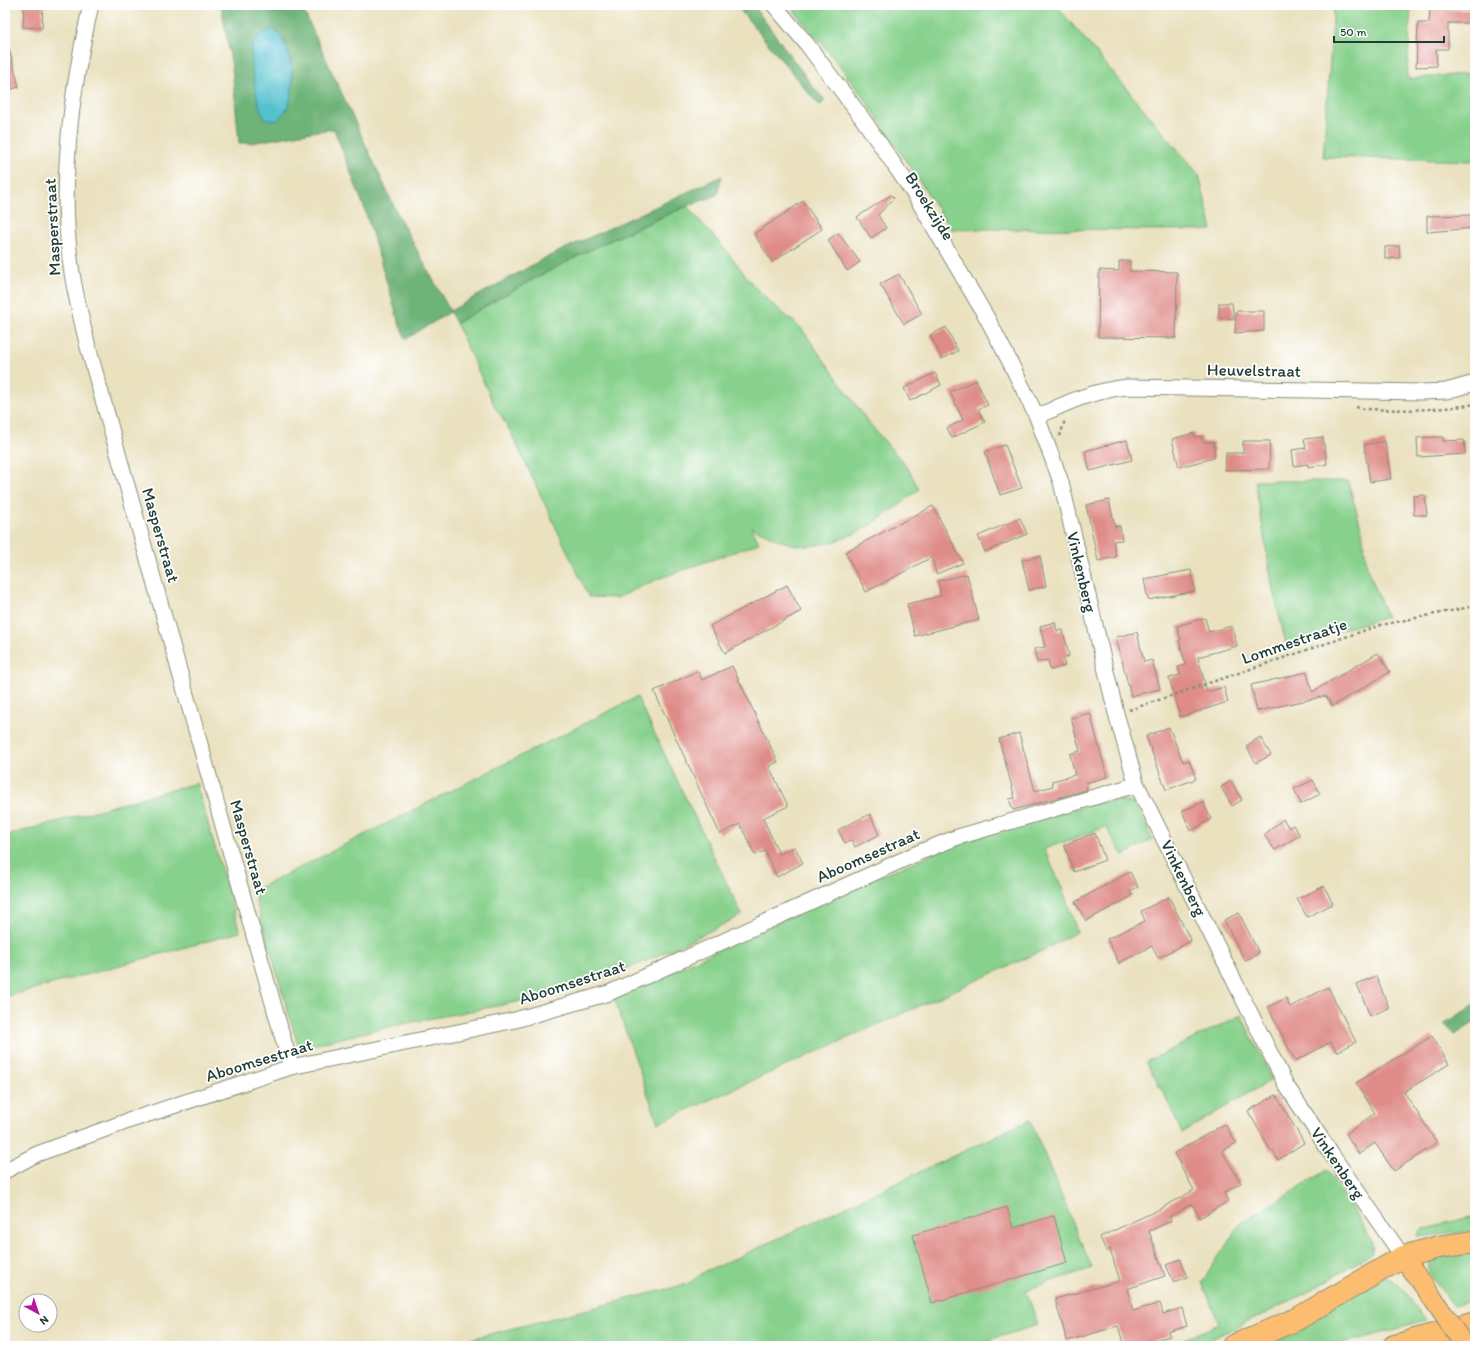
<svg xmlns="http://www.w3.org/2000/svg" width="1480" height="1351" font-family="Itim,sans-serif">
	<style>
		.green { fill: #88d18d; stroke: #548760 }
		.forest { fill: #6eb378; stroke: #467856; fill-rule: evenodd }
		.water { fill: #55c1cf; stroke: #3a7f82 }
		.building { fill: #df8c88 }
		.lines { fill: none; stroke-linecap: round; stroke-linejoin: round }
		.minor-casing { stroke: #848f7a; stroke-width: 17 }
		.major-casing { stroke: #848f7a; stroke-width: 21 }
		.highway-casing { stroke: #848f7a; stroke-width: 24 }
		.path { stroke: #848f7a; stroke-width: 2.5; stroke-dasharray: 3 3; stroke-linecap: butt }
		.minor { stroke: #fff; stroke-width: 15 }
		.major { stroke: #fcbd6f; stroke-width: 19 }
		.highway { stroke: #fcbd6f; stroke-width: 22 }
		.major-bridge-casing { stroke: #848f7a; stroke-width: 21; stroke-linecap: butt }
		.major-bridge { stroke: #fcbd6f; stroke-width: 19 }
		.labels { text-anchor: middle; stroke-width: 3.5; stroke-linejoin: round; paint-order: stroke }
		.street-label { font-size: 17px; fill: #1f3d34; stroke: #fff }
	</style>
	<rect width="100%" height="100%" fill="#fff"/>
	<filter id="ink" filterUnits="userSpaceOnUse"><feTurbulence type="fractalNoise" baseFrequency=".025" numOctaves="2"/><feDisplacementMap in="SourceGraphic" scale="8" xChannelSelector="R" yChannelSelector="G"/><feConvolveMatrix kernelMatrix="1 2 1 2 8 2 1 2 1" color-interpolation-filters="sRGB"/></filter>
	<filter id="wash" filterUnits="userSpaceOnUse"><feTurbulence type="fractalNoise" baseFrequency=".012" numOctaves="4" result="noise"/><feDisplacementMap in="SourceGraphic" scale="16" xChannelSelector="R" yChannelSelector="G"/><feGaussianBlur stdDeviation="0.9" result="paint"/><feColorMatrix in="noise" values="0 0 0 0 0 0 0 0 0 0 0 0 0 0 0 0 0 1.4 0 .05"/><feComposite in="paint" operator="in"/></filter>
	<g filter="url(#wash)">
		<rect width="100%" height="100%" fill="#eae1bf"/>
		<path class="green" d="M789 5H1056L1199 175 1212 230 951 229 867 102 827 50Z
			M1334 5H1411L1407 79 1475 73V161L1323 157Z
			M687 206 729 254 753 285 770 302 801 328 869 423 907 467 919 489C886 515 851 545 806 546 787 546 768 535 751 527L759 543 655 580 617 598 589 597 512 435 501 415 496 409 456 323 514 289 600 245Z
			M1255 481H1348L1362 531 1367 568 1387 617 1346 628 1287 648 1273 590Z
			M637 697 742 915C688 942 633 970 575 987 524 1003 471 1010 418 1021 381 1028 345 1037 309 1046H301L297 1042 253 891Z
			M196 783 240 932 5 997V836Z
			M1122 800 1134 804 1137 807 1152 839 1123 856 1106 827 1044 849 1063 890 1077 932 1042 951 658 1123 614 998 864 883 975 836 1100 802Z
			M1241 1015 1272 1079 1182 1133 1165 1096 1146 1062Z
			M1030 1120 1092 1268 1026 1290 1038 1325 969 1346H452L451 1344 687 1284C697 1279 704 1269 715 1268Z
			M1327 1170 1370 1237 1373 1246 1371 1254 1304 1294 1240 1326 1194 1346H1171L1219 1324 1202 1282 1240 1224Z
			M1475 1216V1231L1419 1237 1418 1234 1422 1229Z
			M1475 1249V1301L1454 1306 1431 1277C1428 1270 1428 1264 1431 1257Z
			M1384 1276 1398 1283 1426 1321 1334 1346H1242Z"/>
		<path class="forest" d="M221 5H301L398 215 450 311 545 258 722 176 717 195C626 228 540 274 456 323L450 312 406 339 400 326 364 207 334 129 317 131 251 143H239L232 67ZM273 29C292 41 291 68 292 87Z
			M736 5H753L814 88 825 100 821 105 817 103Z
			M1475 1004V1022L1455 1035 1444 1024Z"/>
		<path class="water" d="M273 29C291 41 296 81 290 101 288 109 282 115 277 121 274 120 268 120 265 118 257 111 249 56 252 46 255 37 264 31 273 29Z"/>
		<g id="blocks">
			<path class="building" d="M24 5H43L42 28 23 27Z
				M1430 10H1475V23H1448V49H1436L1437 66 1416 67 1418 23H1429Z
				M5 48H9L19 87 5 91Z
				M891 195 894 198 878 215 886 228 871 238 857 217Z
				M803 201 822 229 772 262 754 234Z
				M1475 215V228L1427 232V216Z
				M838 233 860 262 847 271 828 240Z
				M1399 246 1400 258 1385 259V247Z
				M1119 261H1130V271L1177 272 1176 338 1098 337 1099 270 1119 271Z
				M899 274 922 314 904 324 880 284Z
				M1219 303H1232L1234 319 1219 318Z
				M1236 311H1264V331L1235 333Z
				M946 327 958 351 942 359 930 335Z
				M935 373 941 385 910 401 904 388Z
				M976 380 988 405 978 409 985 422 952 438 947 428 963 420 950 392Z
				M1194 433 1195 437 1201 436 1203 442H1214V458L1179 467 1172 439Z
				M1323 437 1327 464 1308 467V464L1294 466 1292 450 1306 448 1304 439Z
				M1433 437H1443V441L1464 440 1465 454 1418 457 1417 438Z
				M1127 440 1132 460 1090 471 1085 451Z
				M1243 441H1270L1269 469 1225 470 1226 453H1243Z
				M1385 441 1391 479 1370 482 1364 445Z
				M1005 445 1022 488 1000 495 985 452Z
				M1425 495 1427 515H1414L1413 496Z
				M1109 500 1115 527 1120 526 1122 540 1113 541 1116 557 1098 561 1086 505Z
				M933 506 963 563 936 574 932 557 866 592 845 552Z
				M1020 518 1027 534 985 552 978 536Z
				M1040 556 1046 586 1029 590 1022 560Z
				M1191 570 1195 591 1148 600 1144 579Z
				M967 574 979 620 915 636 907 604 941 596 938 581Z
				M787 585 801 611 725 653 710 626Z
				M1205 618 1209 632 1232 626 1237 646 1198 657 1207 692 1224 687 1228 702 1180 717 1169 678 1180 675 1178 667 1186 665 1179 640H1181L1177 626Z
				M1055 622 1057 631 1063 630 1069 656 1063 658 1065 666 1050 670 1048 660 1037 662 1034 649 1045 647 1040 626Z
				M1137 632 1144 662 1152 660 1160 689 1131 696 1116 637Z
				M1378 653 1390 672 1332 706 1326 696 1257 711 1251 685 1307 672 1312 692Z
				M732 666 778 762 769 766 788 806 763 818 779 854 795 847 803 863 777 877 765 851 755 855 740 824 720 834 654 691 698 671 702 680Z
				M1090 713 1107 777 1085 783 1087 790 1013 810 1009 799 1015 798 999 739 1019 733 1035 791 1053 786 1052 781 1075 775 1070 754 1080 751 1071 718Z
				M1169 727 1183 762 1189 760 1196 779 1166 790 1146 736Z
				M1260 737 1271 755 1256 763 1246 746Z
				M1313 780 1320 794 1301 804 1294 789Z
				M1231 781 1242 800 1232 806 1221 787Z
				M1203 802 1211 819 1191 831 1182 811Z
				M870 814 879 835 855 847 852 840 845 843 838 830Z
				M1283 819 1289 828 1293 825 1300 835 1275 850 1264 835Z
				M1095 833 1105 860 1074 872 1064 845Z
				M1130 872 1138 887 1130 891 1132 896 1086 921 1075 902Z
				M1324 886 1333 904 1307 917 1297 899Z
				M1169 897 1191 941 1158 958 1152 946 1119 963 1107 939 1145 921 1141 911Z
				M1239 913 1259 953 1245 961 1224 920Z
				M1376 976 1389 1008 1370 1016 1357 984Z
				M1328 987 1356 1042 1337 1052 1331 1042 1295 1061 1268 1007 1286 998 1290 1007Z
				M1432 1036 1449 1064 1404 1092 1437 1143 1394 1171 1375 1143 1359 1154 1346 1134 1375 1113 1356 1083Z
				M1276 1095 1304 1143 1278 1160 1273 1150 1271 1151 1248 1111Z
				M1225 1124 1236 1143 1222 1151 1241 1183 1224 1193 1228 1201 1200 1218 1192 1204 1169 1217 1171 1221 1149 1231 1165 1276 1127 1289 1133 1311 1160 1303 1163 1314 1182 1308 1187 1326 1168 1332 1170 1336 1134 1346H1124L1118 1326 1067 1341 1055 1299 1120 1281 1110 1249 1106 1251 1100 1237 1160 1209 1194 1190 1174 1153Z
				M1007 1207 1013 1228 1054 1216 1067 1263 932 1303 913 1235Z
				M1180 1259 1188 1277 1174 1282 1166 1265Z"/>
		</g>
	</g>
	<g filter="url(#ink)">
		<use href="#blocks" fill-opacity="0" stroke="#848f7a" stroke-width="1"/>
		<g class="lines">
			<defs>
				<path id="minor" d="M91 5C71 92 58 184 72 273 76 298 82 322 88 347L291 1067
					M774 5 806 43 862 118 915 195 987 318 1008 358 1037 417 1061 482 1116 713 1136 783 1286 1085 1332 1155 1403 1257
					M1037 417C1067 402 1095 390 1128 387L1422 392 1446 391 1475 383
					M5 1171 37 1154 128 1121 291 1067 515 1020 609 993 920 852 958 837 1129 787 1136 783"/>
				<path id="major" d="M1403 1257 1431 1296"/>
				<path id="highway" d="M1233 1346 1297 1319 1403 1257 1438 1247 1475 1242
					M1394 1346 1475 1323"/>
			</defs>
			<use href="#minor" class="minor-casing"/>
			<use href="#major" class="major-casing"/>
			<use href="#highway" class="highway-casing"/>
			<path class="path" d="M1356 407 1364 409C1405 410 1434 411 1475 404
				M1060 436 1065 420
				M1129 710 1381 625 1475 606"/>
			<use href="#minor" class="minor"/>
			<use href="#major" class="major"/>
			<use href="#highway" class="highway"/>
			<defs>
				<path id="major-bridge" d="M1431 1296 1465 1346"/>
			</defs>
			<use href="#major-bridge" class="major-bridge-casing"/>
			<use href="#major-bridge" class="major-bridge"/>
		</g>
	</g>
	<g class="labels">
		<g class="street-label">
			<text transform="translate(930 206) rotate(58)" y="6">Broekzijde</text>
			<text transform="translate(52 227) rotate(-93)" y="6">Masperstraat</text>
			<text transform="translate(1254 370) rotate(1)" y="6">Heuvelstraat</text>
			<text transform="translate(161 535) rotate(74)" y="6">Masperstraat</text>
			<text transform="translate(1082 572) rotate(77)" y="6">Vinkenberg</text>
			<text transform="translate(1294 641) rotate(-19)" y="6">Lommestraatje</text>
			<text transform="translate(249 847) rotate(74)" y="6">Masperstraat</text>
			<text transform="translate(868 855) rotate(-24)" y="6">Aboomsestraat</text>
			<text transform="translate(1184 878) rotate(64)" y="6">Vinkenberg</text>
			<text transform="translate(572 982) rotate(-18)" y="6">Aboomsestraat</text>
			<text transform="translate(259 1060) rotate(-17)" y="6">Aboomsestraat</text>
			<text transform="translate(1338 1163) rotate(56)" y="6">Vinkenberg</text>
		</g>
	</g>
	<rect width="1480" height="1351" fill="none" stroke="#fff" stroke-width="20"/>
	<g transform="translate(38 1313) rotate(140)"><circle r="19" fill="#ffffff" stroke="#a5b1ae"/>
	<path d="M0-3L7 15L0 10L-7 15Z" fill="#b5179e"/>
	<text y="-6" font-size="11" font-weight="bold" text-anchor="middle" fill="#1f3d34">N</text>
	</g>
	<path d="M1334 36v6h110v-6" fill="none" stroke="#1f3d34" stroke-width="2"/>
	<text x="1340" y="36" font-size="12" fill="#1f3d34" stroke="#ffffff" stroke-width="3" paint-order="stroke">50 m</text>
</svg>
